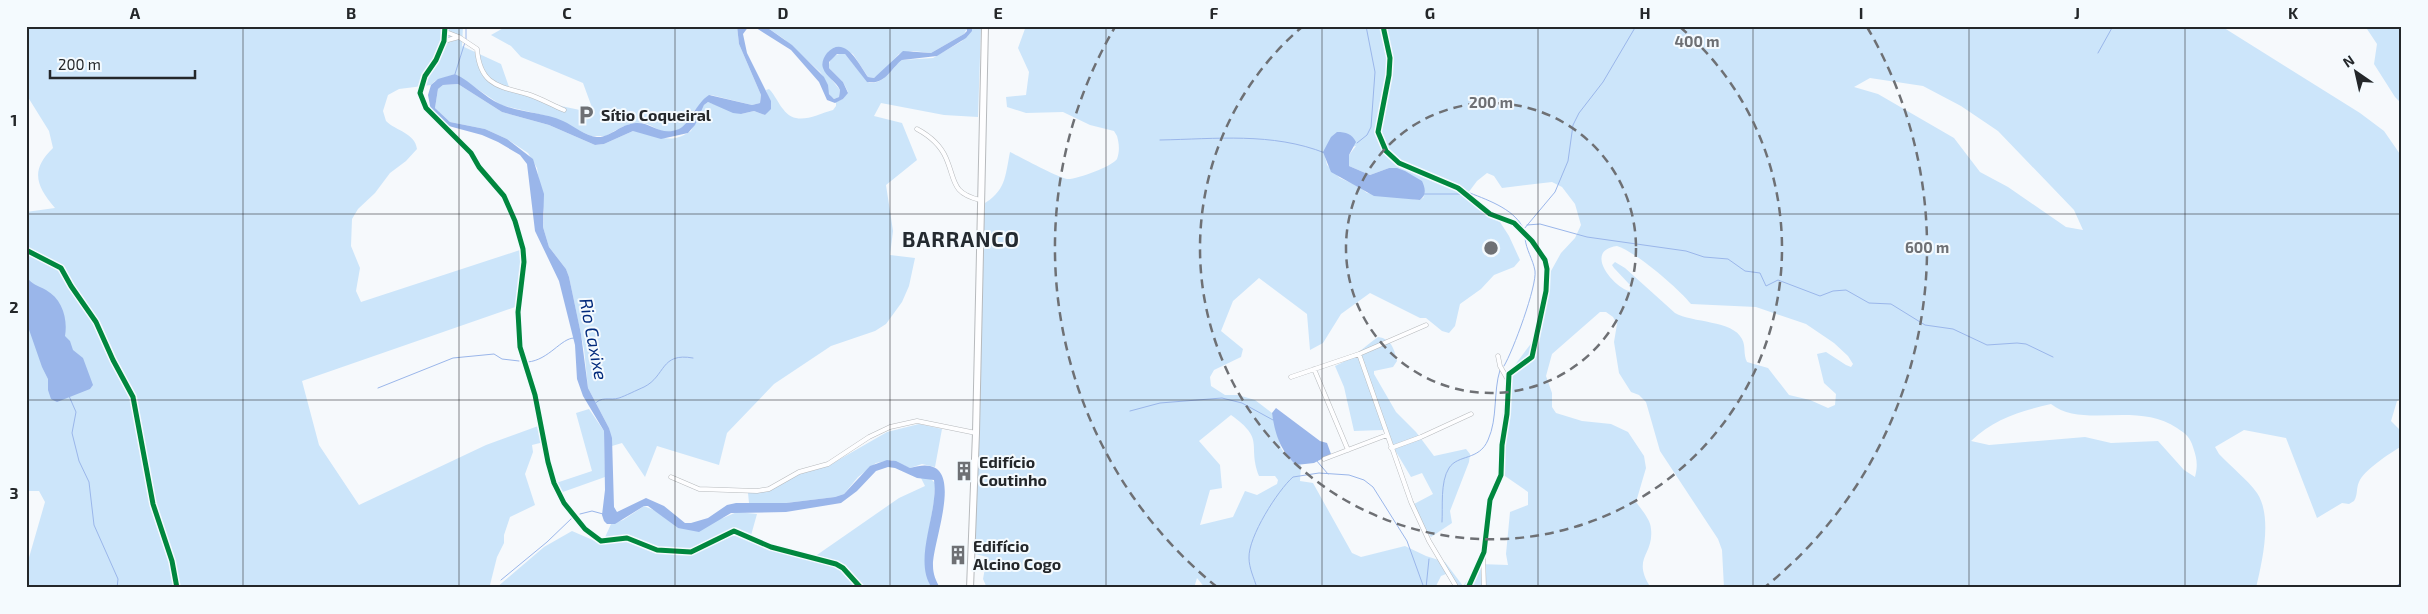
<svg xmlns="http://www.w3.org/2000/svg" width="2428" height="614" font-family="'Exo 2',sans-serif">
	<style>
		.green { fill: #cce5fa; fill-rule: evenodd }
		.water { fill: #9ab6ea }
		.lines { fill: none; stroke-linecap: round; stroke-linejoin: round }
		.stream { stroke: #9ab6ea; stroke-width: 1 }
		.minor-casing { stroke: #b7babd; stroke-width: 5 }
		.primary-casing { stroke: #b7babd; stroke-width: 8 }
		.minor { stroke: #fefeff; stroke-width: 4 }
		.primary { stroke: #fefeff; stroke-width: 6 }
		.cycleway-casing { stroke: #f4fafe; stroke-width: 8 }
		.cycleway { stroke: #00873e; stroke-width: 5 }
		.grid { fill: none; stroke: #24272a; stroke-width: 1; stroke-opacity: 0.55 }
		.ring { fill: none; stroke: #6e7074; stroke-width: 2.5; stroke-dasharray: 9 6 }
		.labels { text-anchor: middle; stroke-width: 4; stroke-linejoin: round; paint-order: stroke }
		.poi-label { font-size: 16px; font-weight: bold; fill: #24272a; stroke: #f4fafe; text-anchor: start }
		.water-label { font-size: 18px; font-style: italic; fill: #022a7c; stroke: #f4fafe }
		.district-label { font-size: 21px; font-weight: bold; letter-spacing: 1px; fill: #242b31; stroke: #f4fafe }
		.centre { fill: #6e7074; stroke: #f4fafe; stroke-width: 2.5 }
		.ring-label { font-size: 15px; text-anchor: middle; font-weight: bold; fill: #6e7074; stroke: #f4fafe; stroke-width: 4; stroke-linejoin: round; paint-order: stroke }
		.neatline { fill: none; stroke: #24272a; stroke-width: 2 }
		.grid-label { font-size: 16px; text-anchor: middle; font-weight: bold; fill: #24272a }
	</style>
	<rect width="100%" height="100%" fill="#f6f9fc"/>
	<path class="green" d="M26 26H463L462 46 501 64 509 87 561 106 594 113 583 83 521 57 511 46 491 35 507 26H737L739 44 761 95 760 103 752 105 711 95C705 101 697 107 691 114 687 119 687 126 680 129 661 137 657 126 643 123 631 121 615 130 606 136H591L547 116 501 105 455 74 435 81 431 85 399 89 388 95 383 111 386 121C396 131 415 133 417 149L406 161 390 173 375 193 358 209 352 219 351 246 360 268 356 291 361 302 523 249 526 262 521 305 302 381 319 445 359 505 486 445 541 425 544 442 532 445 533 452 525 474 535 505 510 517 504 535V543L497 557 490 585 496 588 544 547 572 531 602 544 611 524 623 520 644 506 656 511 678 528 723 518 737 512 757 514 750 539 762 546 814 557 899 498 925 486 921 478H930L935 483 934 501 926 547 929 583 932 588H26V568L45 502 39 491H26V212L55 208C36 186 30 170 53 148L49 131 26 94Z
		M765 26H966L967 28 964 34 931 53 913 51 899 54 882 72 874 78 868 77 853 54 841 48 824 58 832 80 840 90 839 97 834 99C825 93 827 80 820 72L784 39Z
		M972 26H981L978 117 944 115 881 103 874 116 902 123 917 160 886 185 893 231 890 255 915 258 909 286 902 302 886 324 875 331 831 346 774 384 727 433 719 465 657 446 645 477 622 443 612 446 609 428 588 388 584 349 569 277 566 269 549 247 543 227 544 213 537 168 528 153 507 139 485 129 450 122 435 108 438 89 443 85 458 84 502 112 549 125 595 145 604 144 633 131C656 131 665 148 691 131L704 105 708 102 741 114 754 111 765 115 771 107 766 90 769 89C775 95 778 103 783 109 796 127 815 115 833 110L836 106V102L843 99 848 92 843 82 829 68C828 59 836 52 845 54L869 83C887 83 890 69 902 60L933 58 962 41Z
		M1026 26H2221L2360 113 2384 131 2402 157V398L2397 401 2391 421 2402 432V446C2390 453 2364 470 2359 482 2356 488 2358 495 2354 501L2349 504 2342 503 2317 518 2286 438 2244 430 2215 447 2219 454C2231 467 2247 479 2257 493 2273 517 2262 562 2256 588H1724L1722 550 1718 539 1660 451 1646 402 1639 395 1631 392 1619 373 1614 342 1617 324 1613 317 1606 312H1600L1552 354 1546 376 1552 393V407L1556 413 1582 421 1611 424 1628 432 1644 456 1646 468 1636 502C1641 509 1651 520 1651 529 1654 556 1631 557 1651 588H1455L1446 574 1441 576 1435 588H1205L1197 578 1194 588H987L983 579 987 557 975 554 982 205C1006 191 1005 177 1010 152 1022 158 1057 177 1067 179 1076 180 1113 166 1117 159 1120 151 1119 143 1117 136L1114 131 1090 125 1063 112 1026 113 1007 107 1006 97 1026 95 1029 72 1018 48ZM1870 78 1923 86 1961 106 1998 131 2074 210 2083 230 2066 227 2008 187 1980 172 1954 138 1878 94 1854 87ZM1356 146 1349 155V166L1370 175 1389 168 1424 197 1420 200 1367 193 1358 186 1340 178 1327 165 1324 152ZM1487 173 1494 176 1502 188 1552 182 1562 187 1575 204 1581 225 1575 238 1561 253 1551 271 1537 317 1536 337 1508 374 1500 435 1505 476 1528 492V505L1510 512 1506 554 1508 565 1479 564 1463 586 1445 562 1426 556 1405 546 1361 557 1352 553 1313 483 1300 481 1301 465H1296L1285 454 1281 448 1272 413 1255 400 1238 395H1225L1211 386 1210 377 1214 370 1241 357 1243 349 1221 331 1233 301 1259 278 1307 314 1310 350 1323 343 1341 314 1370 293 1420 318H1426L1442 331 1449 333 1455 326 1460 304 1481 289 1494 275 1514 267 1520 260 1509 236 1500 222 1465 197 1477 181ZM1617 246C1636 252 1677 287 1691 304L1756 307 1806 324 1834 343 1848 356 1853 364 1851 367 1846 365 1826 352 1817 354 1824 383 1836 394 1835 405 1828 408 1810 400 1789 395 1768 368 1747 362C1743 354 1746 346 1742 339 1733 320 1692 323 1675 313L1625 268 1615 262 1612 265 1614 268 1630 285V291C1617 290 1581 251 1617 246ZM2051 404C2082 429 2137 401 2177 428 2186 434 2190 437 2193 447 2197 459 2198 465 2195 477L2184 470 2158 441 2111 443 2085 437 1989 445 1971 441C1994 419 2020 411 2051 404ZM1231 415C1266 440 1247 444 1259 476H1275L1278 480 1277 484 1257 495 1245 491 1233 517 1200 525 1210 490 1222 488 1220 465 1199 441Z
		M2365 26H2402V104L2395 97 2374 64 2377 44Z
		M1378 337C1392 339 1394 349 1397 361L1393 367 1374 371V374L1396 412 1416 432 1434 456 1466 449 1470 454 1469 462 1450 511 1452 523 1431 537 1422 526 1414 504 1433 494 1422 473 1411 477 1383 430 1354 431 1344 387 1335 366C1353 358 1363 348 1378 337Z
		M589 409 604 431 605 477 560 493 556 483 592 471 576 413Z
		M919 424 942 429 935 467 922 464 910 468 891 460 876 463 858 477 844 494 835 497 786 503H749L748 493 764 491 800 473 828 466 887 432Z"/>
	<path class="water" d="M737 26H749L743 34 747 53 771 101V109L765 115 754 111 741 114 733 113 708 102 704 105 695 125 688 133 661 139 633 131 604 144 595 145 549 125 502 112 458 84 443 85 438 89 435 108 450 122 485 129 507 139 533 159 544 194 543 227 549 247 566 269 569 277 581 334 588 388 609 428 612 438 614 507 617 512 646 498 664 506 685 523H691L708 518 727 505 736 503H786L835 497 844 494 870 466 887 460 896 461 910 468C972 449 932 540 933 566 933 574 936 581 940 588H932C912 560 939 512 934 480L917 478 895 468 888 467 876 471 857 491 841 503 786 512 731 513 699 532 678 528 648 506H644L615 524H607L604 521 602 515 605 490 604 431 583 396 577 379 575 345 559 281 535 231 527 164 520 155 498 142 482 135 445 125 431 111 428 95 431 85 438 79 455 74C472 82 484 97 500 104 520 113 543 112 563 121 574 126 585 136 597 137 610 138 620 124 636 123 652 122 660 137 679 129 689 125 696 103 709 95L752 105 760 103 761 95 739 44Z
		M753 26H765L792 45 824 77 828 85 829 94 834 99 839 97 840 90C836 81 826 77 823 68 821 63 824 57 827 53 845 33 860 66 868 77L874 78 903 51 931 53 964 34 967 31 966 26H972V31L966 38 937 56 902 60C890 69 886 85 867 82L845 54H837L829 62V68L843 82 848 93 843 99 835 103 827 100 819 82 791 50Z
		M1337 132C1346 132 1352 134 1356 142L1349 155V166L1370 175 1389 168H1397L1405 171 1422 181C1425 188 1427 194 1420 200L1374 196 1331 172 1323 152 1331 137Z
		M26 276C32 285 37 285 46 290 62 299 68 318 65 336L70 341 73 350 83 358 93 385 90 389 57 402 51 399 48 390V379L42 367 26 321Z
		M1276 408 1320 441 1327 443 1331 454 1314 463 1296 465C1280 450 1275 434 1272 413Z"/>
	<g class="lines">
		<path class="stream" d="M2098 53 2113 26
			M455 74 466 39V26
			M1160 140C1216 139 1272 132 1325 153
			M1357 143 1367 135 1371 127 1375 72 1366 26
			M1470 193C1490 201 1517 210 1525 232
			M1424 194H1462
			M1527 225 1540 224 1587 237 1686 251 1704 257 1728 259 1745 271 1760 273 1766 286 1778 280 1820 296 1833 291 1846 290 1869 303 1891 304 1925 325 1953 329 1987 345 2017 343 2026 344 2053 357
			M1524 229 1555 192 1568 161 1573 125 1579 113 1603 82 1636 26
			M528 362C549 360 561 338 574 338
			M1504 366C1513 351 1537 286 1535 271 1533 259 1526 250 1525 238
			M378 388 453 358 494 354 502 359 519 361
			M69 396 76 412 72 433 79 461 89 482 94 525 118 579 117 588
			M594 405C601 395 610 401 619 398 625 396 637 390 644 387 666 376 660 352 693 358
			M1130 411 1160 403 1222 398 1242 403 1273 420
			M1316 460 1328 474
			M580 514 592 511 603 514
			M1442 522C1443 507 1440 482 1449 468 1458 454 1479 461 1488 440 1498 418 1493 392 1500 370
			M501 580 547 542 572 518
			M1257 588C1254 578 1249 568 1249 558 1248 537 1278 490 1293 477L1319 473 1349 475 1364 480 1373 487 1407 541 1424 588
			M1426 588 1429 559
			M2394 588 2402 582"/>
		<defs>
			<path id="minor" d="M445 26 444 41 436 60 425 76 420 93 426 108 471 153 479 167 504 196 515 221 523 249 524 262 518 312 520 347 535 395 548 462 554 483 564 503 585 529 601 541 627 538 657 550 691 552 734 531 771 547 836 564 843 568 861 588
				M1383 26 1390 58 1389 75 1378 132 1386 151 1399 163 1458 188 1490 214 1514 223 1532 241 1545 260 1547 269 1546 291 1532 357 1509 374 1507 414 1502 445 1501 475 1490 500 1484 552 1468 588
				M459 37 477 49C480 85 498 86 527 94 540 98 552 105 564 110
				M444 41 459 37 446 32
				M917 129C930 136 940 144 946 158 956 181 951 193 980 200
				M26 250 61 268 71 286 96 322 113 360 133 397 153 504 172 561 177 588
				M1359 354 1411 502 1429 541 1457 588
				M1498 356 1500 366 1508 380
				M1314 369 1348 450
				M1291 377 1359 354 1426 325
				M1391 448 1421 437 1471 414
				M1324 459 1387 435
				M671 477 699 489 757 491 769 489 799 472 828 464 869 437 890 427 917 421 976 433
				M1483 555 1484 588"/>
			<path id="primary" d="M970 588 976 433 985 26"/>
		</defs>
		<use href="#minor" class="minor-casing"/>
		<use href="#primary" class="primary-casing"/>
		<use href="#minor" class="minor"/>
		<use href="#primary" class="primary"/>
		<defs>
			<path id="cycleway" d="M445 26 444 41 436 60 425 76 420 93 426 108 471 153 479 167 504 196 515 221 523 249 524 262 518 312 520 347 535 395 548 462 554 483 564 503 585 529 601 541 627 538 657 550 691 552 734 531 771 547 836 564 843 568 861 588
				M1383 26 1390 58 1389 75 1378 132 1386 151 1399 163 1458 188 1490 214 1514 223 1532 241 1545 260 1547 269 1546 291 1532 357 1509 374 1507 414 1502 445 1501 475 1490 500 1484 552 1468 588
				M26 250 61 268 71 286 96 322 113 360 133 397 153 504 172 561 177 588"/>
		</defs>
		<use href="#cycleway" class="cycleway-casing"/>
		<use href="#cycleway" class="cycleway"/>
	</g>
	<path class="grid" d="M243 26V588M459 26V588M675 26V588M890 26V588M1106 26V588M1322 26V588M1538 26V588M1753 26V588M1969 26V588M2185 26V588M26 214H2402M26 400H2402"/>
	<g class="ring">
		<circle cx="1491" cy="248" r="145"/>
		<path d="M1680 27A291 291 0 1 1 1302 27"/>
		<path d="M1217 587A436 436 0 0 1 1115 27M1867 27A436 436 0 0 1 1765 587"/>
	</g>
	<defs>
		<symbol id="parking-bare" viewBox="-9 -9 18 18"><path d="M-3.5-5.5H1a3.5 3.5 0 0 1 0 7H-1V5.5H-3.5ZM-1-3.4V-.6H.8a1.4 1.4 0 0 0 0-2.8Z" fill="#6e7074" stroke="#f4fafe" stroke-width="2.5" paint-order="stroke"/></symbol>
		<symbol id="building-bare" viewBox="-9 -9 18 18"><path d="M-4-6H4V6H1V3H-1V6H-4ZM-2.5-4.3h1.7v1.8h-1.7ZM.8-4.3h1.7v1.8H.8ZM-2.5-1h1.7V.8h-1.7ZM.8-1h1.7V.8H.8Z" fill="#6e7074" stroke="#f4fafe" stroke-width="2.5" paint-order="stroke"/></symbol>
	</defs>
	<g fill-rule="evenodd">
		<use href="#parking-bare" x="572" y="101" width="28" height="28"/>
		<use href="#building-bare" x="950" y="457" width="28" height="28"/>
		<use href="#building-bare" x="944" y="541" width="28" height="28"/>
	</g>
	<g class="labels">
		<g class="poi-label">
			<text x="601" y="121">Sítio Coqueiral</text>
			<text x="979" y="468">Edifício<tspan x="979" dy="18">Coutinho</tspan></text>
			<text x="973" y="552">Edifício<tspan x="973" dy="18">Alcino Cogo</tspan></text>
		</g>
		<g class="water-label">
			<text transform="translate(593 339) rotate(79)" y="6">Rio Caxixe</text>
		</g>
		<g class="district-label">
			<text x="961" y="247">BARRANCO</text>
		</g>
	</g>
	<circle cx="1491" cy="248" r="8" class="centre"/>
	<g class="ring-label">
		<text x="1697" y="47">400 m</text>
		<text x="1491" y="108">200 m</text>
		<text x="1927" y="253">600 m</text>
	</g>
	<rect width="2428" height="614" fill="none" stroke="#f4fafe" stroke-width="55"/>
	<g transform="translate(2356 72) rotate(326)" stroke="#f4fafe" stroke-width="4" paint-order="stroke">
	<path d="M0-4L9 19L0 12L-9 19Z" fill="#24272a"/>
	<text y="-8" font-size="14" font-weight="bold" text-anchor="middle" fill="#24272a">N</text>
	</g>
	<path d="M50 70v8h145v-8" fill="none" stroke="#24272a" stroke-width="2.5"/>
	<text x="58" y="70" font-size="15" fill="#24272a" stroke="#f4fafe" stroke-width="4" paint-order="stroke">200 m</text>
	<rect x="28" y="28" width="2372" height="558" class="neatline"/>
	<g class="grid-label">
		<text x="135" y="19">A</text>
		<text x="351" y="19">B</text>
		<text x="567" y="19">C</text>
		<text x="783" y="19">D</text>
		<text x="998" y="19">E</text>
		<text x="1214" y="19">F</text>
		<text x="1430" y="19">G</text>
		<text x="1645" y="19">H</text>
		<text x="1861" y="19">I</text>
		<text x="2077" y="19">J</text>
		<text x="2293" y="19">K</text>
		<text x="14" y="126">1</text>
		<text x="14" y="313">2</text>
		<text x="14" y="499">3</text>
	</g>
</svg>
